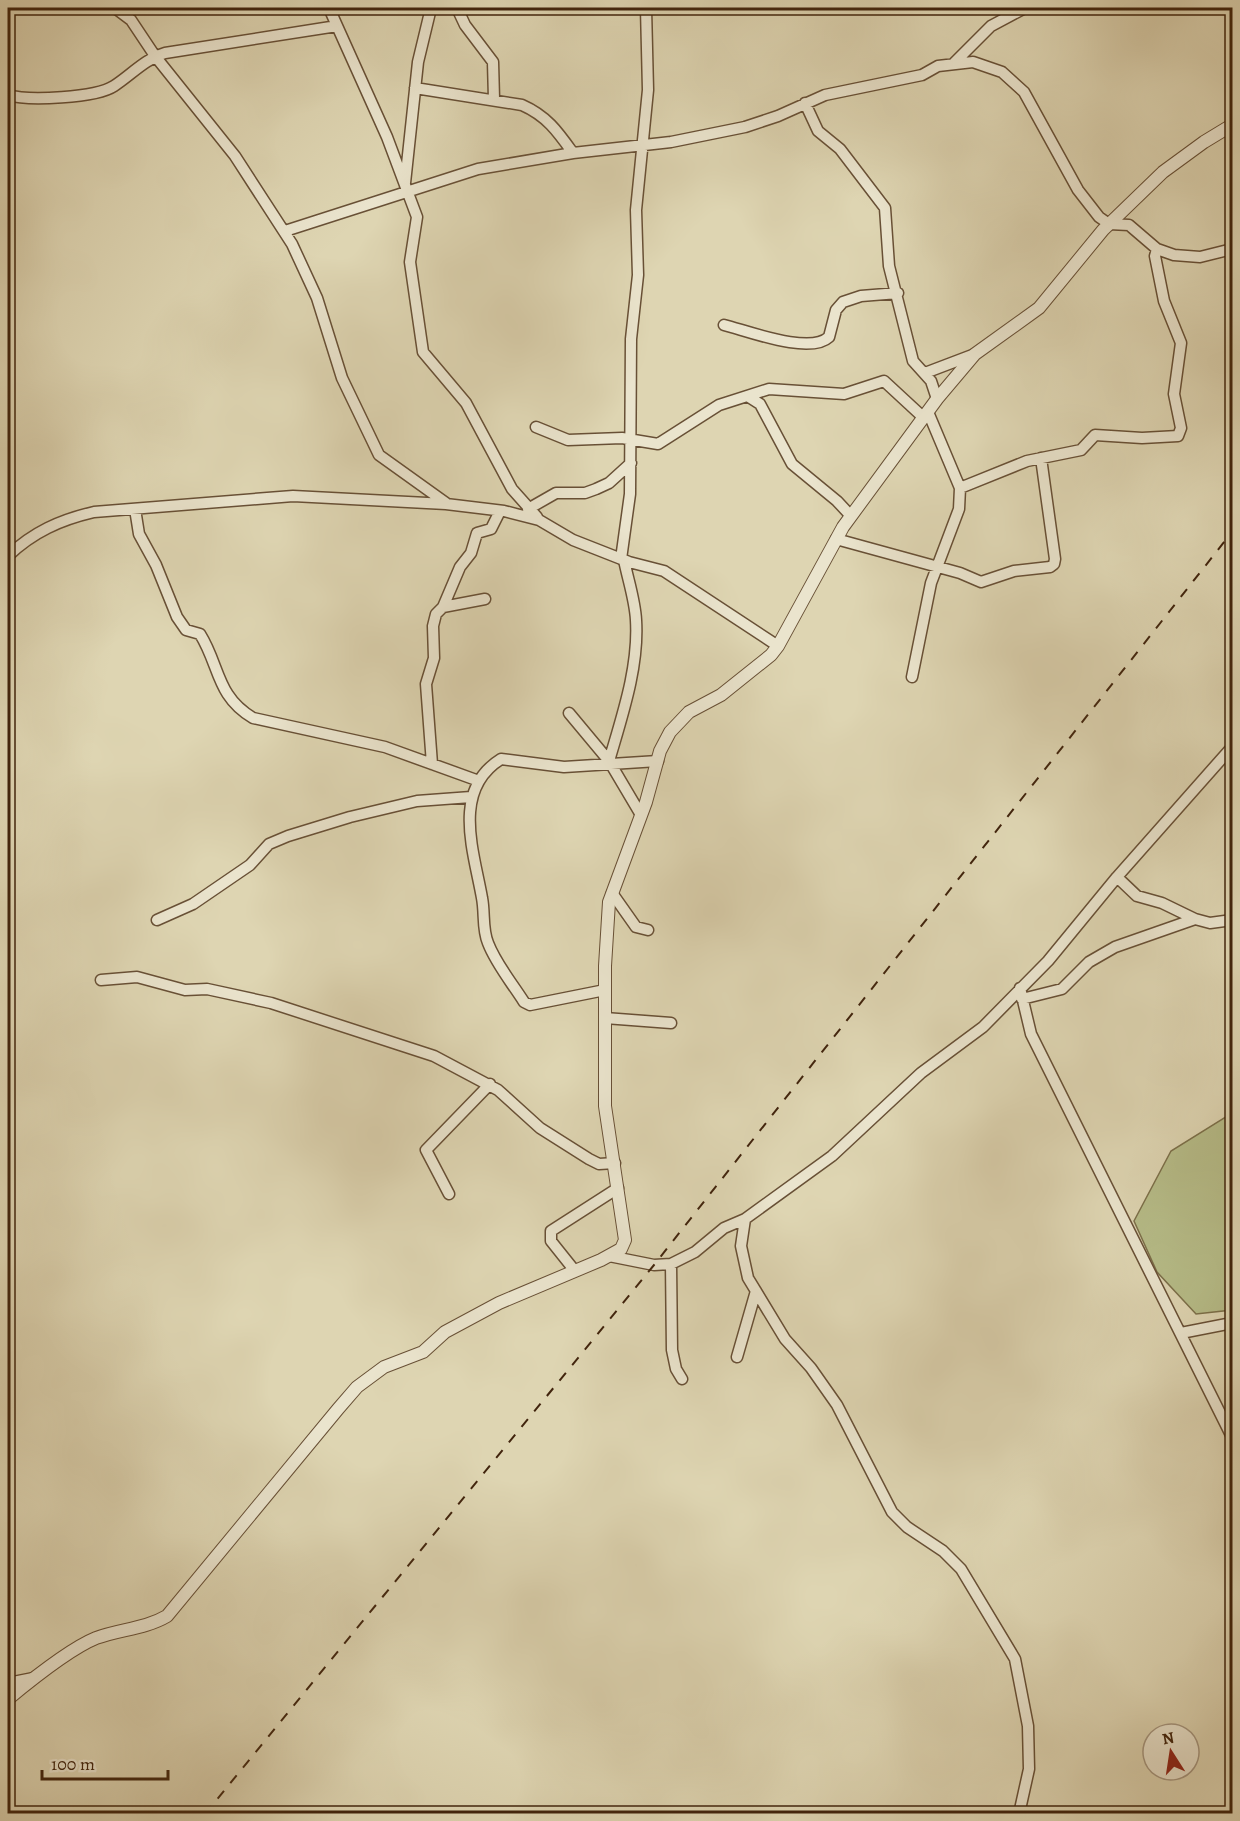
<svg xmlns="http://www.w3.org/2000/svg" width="1240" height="1821" font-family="Alegreya,serif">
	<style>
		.green { fill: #b6bc88; stroke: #7c704a; stroke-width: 1.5 }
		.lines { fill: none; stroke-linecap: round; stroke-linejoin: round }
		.minor-casing { stroke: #685036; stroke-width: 13 }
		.tertiary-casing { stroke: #685036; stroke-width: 14 }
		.minor { stroke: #eae4cd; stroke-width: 10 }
		.tertiary { stroke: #eae4cd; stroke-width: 12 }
		.rail { stroke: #41240d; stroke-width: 2; stroke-dasharray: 10 10; stroke-linecap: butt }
	</style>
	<rect width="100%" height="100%" fill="#ded5b2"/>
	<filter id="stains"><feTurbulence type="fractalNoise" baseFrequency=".00333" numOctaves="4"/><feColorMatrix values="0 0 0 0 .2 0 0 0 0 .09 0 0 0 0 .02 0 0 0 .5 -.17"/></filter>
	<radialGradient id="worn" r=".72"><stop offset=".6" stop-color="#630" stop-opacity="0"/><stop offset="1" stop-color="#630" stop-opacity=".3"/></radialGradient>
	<path class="green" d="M1232 1113V1310L1196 1314 1157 1272 1134 1221 1171 1151Z"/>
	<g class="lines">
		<defs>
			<path id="minor" d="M115 8 131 20 155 56 235 156 292 244 317 298 342 378 379 455 446 503
				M329 8 387 137 417 217 410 262 423 352 466 403 512 489 537 517
				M457 8 465 25 493 62 494 99
				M954 63 991 26 1025 8
				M415 88 522 105C547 116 558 132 573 153
				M8 95C28 101 96 98 114 86 131 75 145 59 165 53L337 26
				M805 103 818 131 840 149 885 208 889 266 913 361 931 381 937 399
				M405 183 418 62 431 8
				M285 231 478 169 573 153 671 142 745 127 778 116 825 95 922 75 938 66 973 62 1002 72 1024 92 1078 190 1099 217 1109 224 1129 225 1157 249 1174 255 1200 257 1232 249
				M724 325C748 331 810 355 829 337L836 310 843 302 861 296 898 293
				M925 373 975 354
				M749 397 760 404 792 464 837 501 851 516
				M536 427 568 440 622 438 658 444 719 405 769 389 844 394 884 381 924 418
				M960 488 1027 461 1081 450 1095 435 1142 438 1178 436 1181 428 1174 394 1181 343 1164 301 1155 256 1157 249
				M135 509 139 534 156 565 177 617 186 630 200 634C220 666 216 696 253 718L385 747 479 781
				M528 509 556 493H585L596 489 609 483 631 463
				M836 539 960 573 981 582 1014 571 1050 567 1054 564 1055 559 1041 458
				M8 556C33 532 60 520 94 512L293 496 446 504 504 511 539 520 573 540 629 562 664 571 778 646
				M621 559 630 494 631 339 638 275 636 210 648 90 646 8
				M624 560C628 580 635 600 636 620 639 667 622 716 609 761L641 815
				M443 607 485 599
				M912 677 931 583 959 509 960 488 928 412
				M569 713 609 761
				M432 764 426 684 434 658 433 626 436 614 443 607 460 567 471 553 477 533 491 529 500 511
				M1117 877 1137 896 1162 903 1195 919 1210 923 1232 920
				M612 893 636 927 648 930
				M157 920 193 904 250 865 269 844 288 836 350 817 417 801 471 797
				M101 980 137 977 185 990 207 989 271 1003 434 1056 498 1090 540 1128 589 1159 599 1164 615 1163
				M1020 988 1031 1034 1232 1437
				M605 990 530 1005 524 1002C512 983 496 964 488 943 482 929 485 913 482 898 474 852 451 790 501 759L564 767 658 761
				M1022 999 1062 989 1089 962 1115 947 1195 919
				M605 1018 671 1023
				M449 1194 426 1150 490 1084
				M609 1256 654 1265 671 1264 695 1252 724 1228 745 1219
				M671 1264 672 1350 676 1369 682 1379
				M575 1271 551 1241V1231L618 1188
				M1181 1333 1232 1323
				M737 1357 756 1291
				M8 1683 33 1678
				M1019 1814 1029 1769 1028 1726 1015 1659 961 1569 943 1551 907 1527 892 1512 837 1405 811 1368 785 1339 748 1278 741 1246 745 1219 832 1156 921 1073 983 1027 1048 961 1117 877 1232 747"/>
			<path id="tertiary" d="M8 1699C31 1680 69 1649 96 1638 120 1629 145 1629 167 1616L338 1409 357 1387 384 1367 423 1352 445 1332 499 1303 601 1260 621 1249 625 1240 605 1106V966L609 902 646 802 660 751 670 732 689 712 721 695 771 655 778 646 843 527 937 399 975 354 1039 308 1103 230 1163 172 1204 142 1232 125"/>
		</defs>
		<use href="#minor" class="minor-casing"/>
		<use href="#tertiary" class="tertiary-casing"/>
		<use href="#minor" class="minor"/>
		<use href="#tertiary" class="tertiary"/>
		<path class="rail" d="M205 1814 654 1265 1232 532"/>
	</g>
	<rect width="1240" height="1821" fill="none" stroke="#ded5b2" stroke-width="30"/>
	<rect x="9" y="9" width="1222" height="1803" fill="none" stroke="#41240d" stroke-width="3"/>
	<rect x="15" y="15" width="1210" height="1791" fill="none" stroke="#41240d" stroke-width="1.5"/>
	<g transform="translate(1171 1752) rotate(348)"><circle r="28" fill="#eae4cd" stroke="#a69780" stroke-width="1.5"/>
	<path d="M0-4.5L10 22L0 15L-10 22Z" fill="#8f2418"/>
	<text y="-9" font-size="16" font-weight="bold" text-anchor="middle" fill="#41240d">N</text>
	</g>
	<path d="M42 1770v9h126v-9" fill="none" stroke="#41240d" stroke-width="3"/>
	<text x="51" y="1770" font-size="18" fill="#41240d" stroke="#eae4cd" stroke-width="4.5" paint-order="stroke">100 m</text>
	<rect width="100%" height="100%" filter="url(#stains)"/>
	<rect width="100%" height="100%" fill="url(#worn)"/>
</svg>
